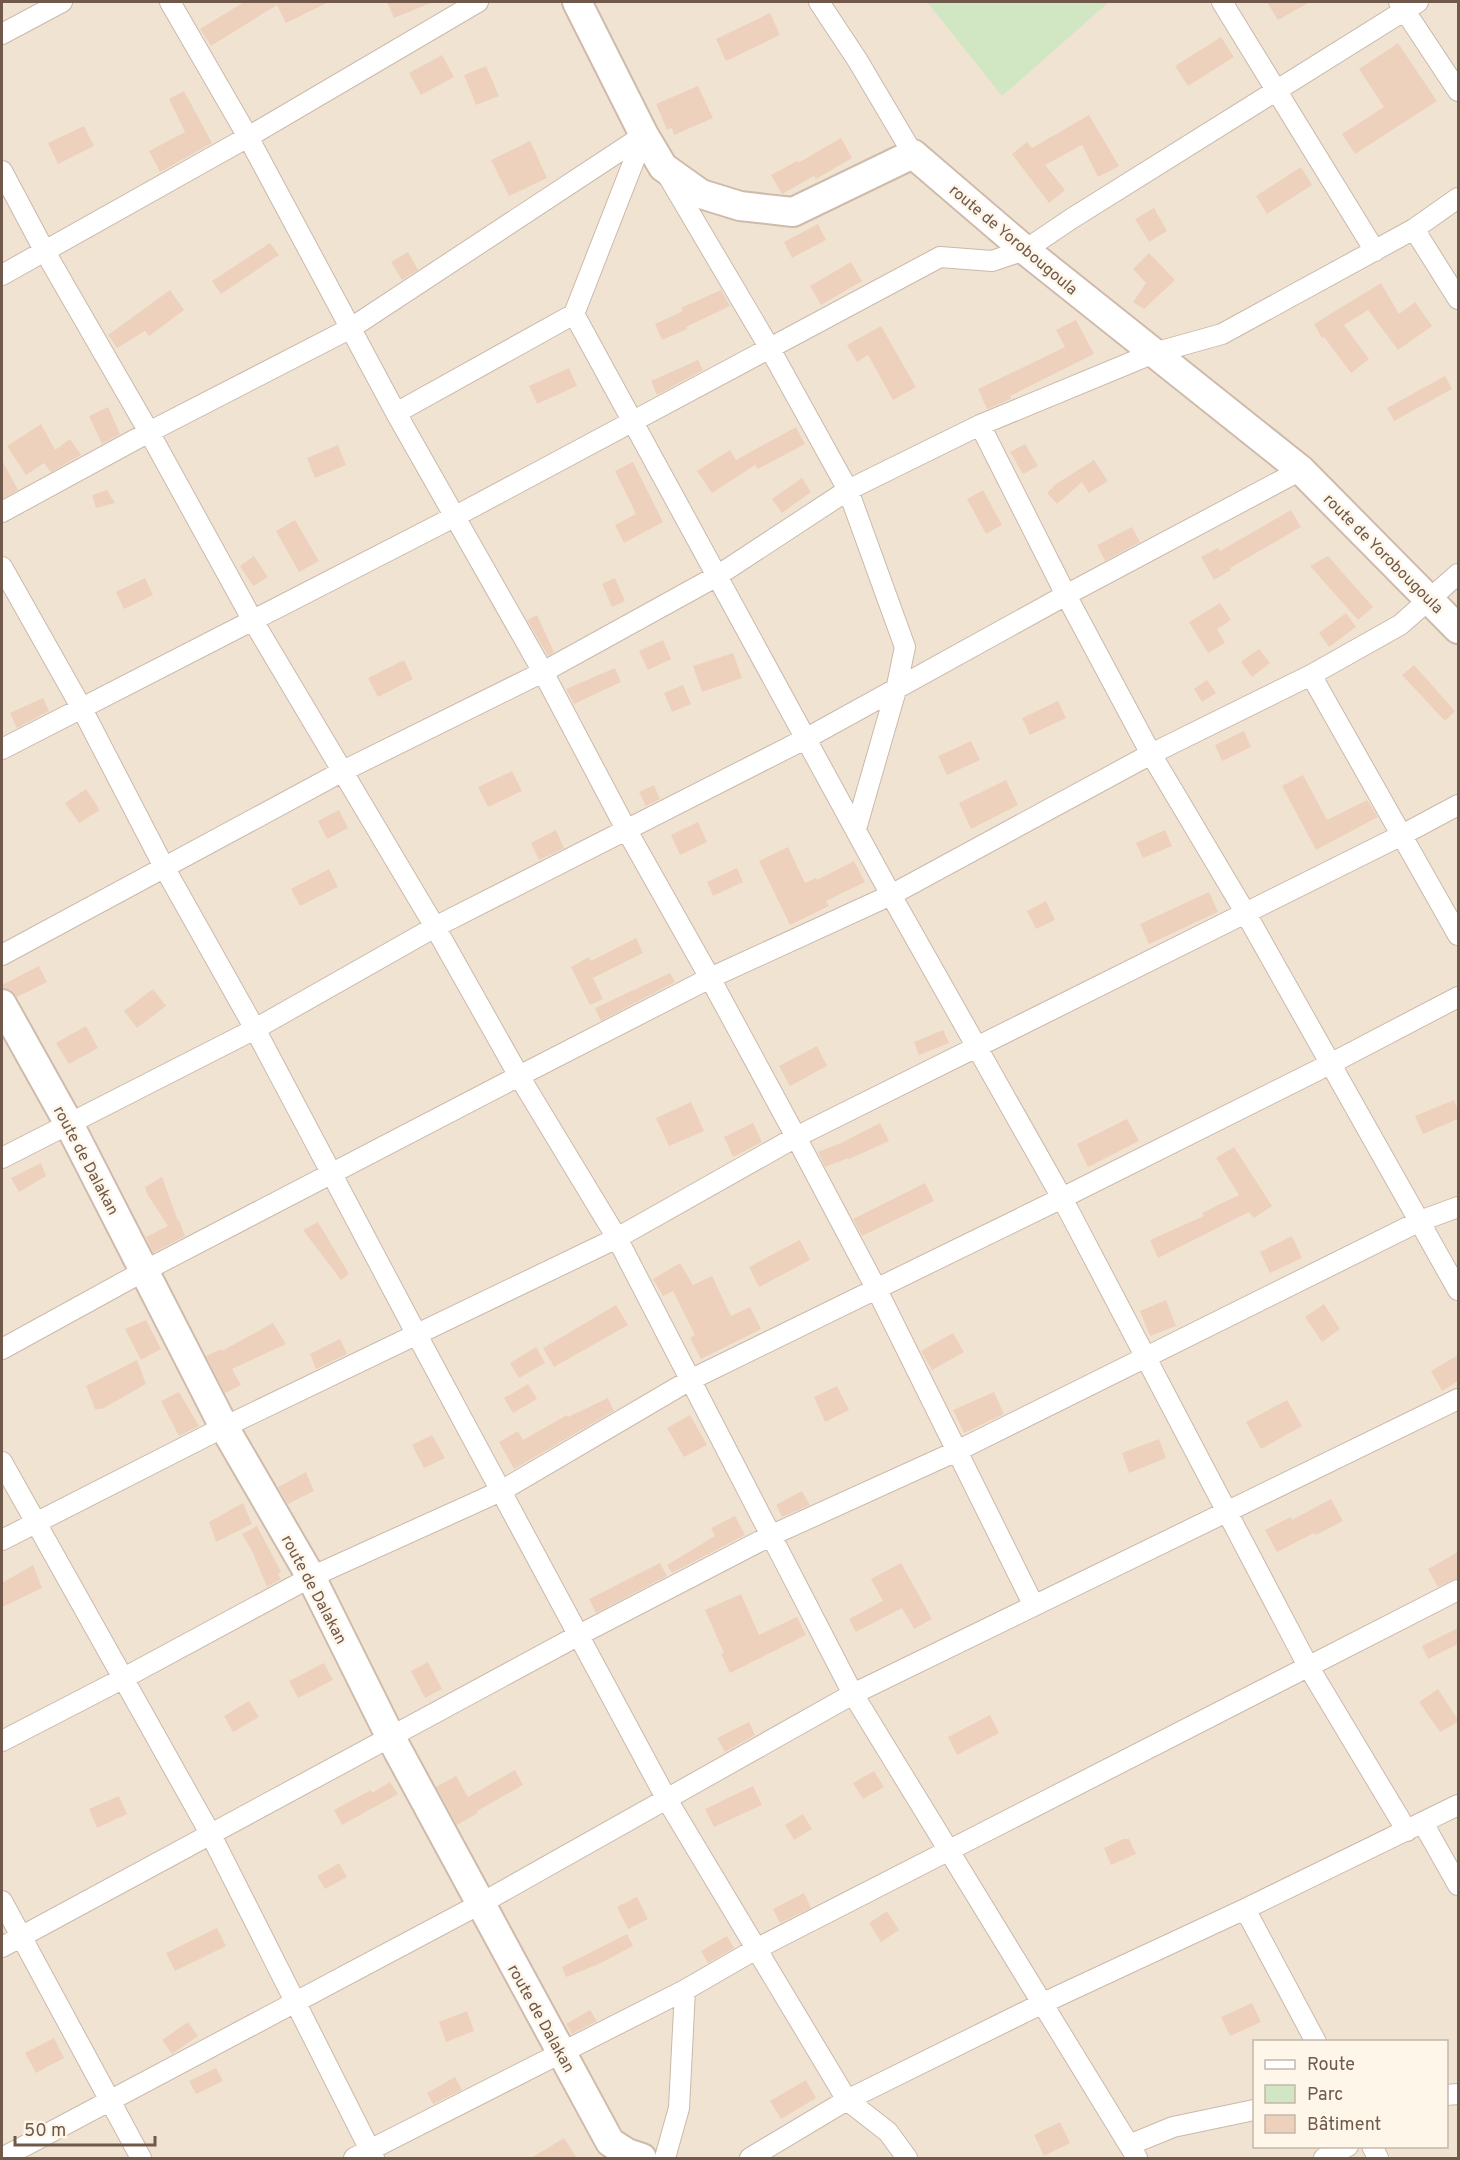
<svg xmlns="http://www.w3.org/2000/svg" width="1460" height="2160" font-family="Overpass,sans-serif">
	<style>
		.residential { fill: #f1e3d2; fill-rule: evenodd }
		.green { fill: #d1e6c3 }
		.building { fill: #edd1bd }
		.lines { fill: none; stroke-linecap: round; stroke-linejoin: round }
		.street-casing { stroke: #cab9ab; stroke-width: 22 }
		.secondary-casing { stroke: #cfbbab; stroke-width: 32 }
		.street { stroke: #fff; stroke-width: 20 }
		.secondary { stroke: #fff; stroke-width: 28 }
		.labels { text-anchor: middle; stroke-width: 5; stroke-linejoin: round; paint-order: stroke }
		.street-label { font-size: 16px; fill: #70594b; stroke: #fdf6e9 }
	</style>
	<rect width="100%" height="100%" fill="#faf1e3"/>
	<path class="residential" d="M2 2H1458V2158H2ZM1254 2042H1446V2146H1254Z"/>
	<path class="green" d="M927 2H1109L1002 96Z"/>
	<path class="building" d="M244 2H329L286 23 277 5 211 46 200 29Z
		M387 2H433L394 18Z
		M1267 2H1310L1278 20Z
		M770 13 780 35 726 61 716 39Z
		M1221 37 1234 57 1188 86 1175 66Z
		M1398 43 1437 101 1355 154 1342 134 1384 107 1359 69Z
		M442 55 454 77 421 95 409 73Z
		M486 66 499 96 476 105 464 75Z
		M698 86 713 118 674 135 672 128 667 130 656 104Z
		M184 91 212 143 160 172 149 151 185 132 169 99Z
		M1089 115 1119 166 1098 177 1082 145 1045 165 1065 190 1049 203 1012 154 1027 142 1032 148Z
		M84 126 94 146 58 164 48 143Z
		M841 138 852 158 816 179 814 176 782 194 771 175 797 161 798 163Z
		M530 141 547 178 509 196 491 160Z
		M1301 167 1312 185 1267 214 1256 196Z
		M1154 208 1167 231 1149 242 1135 219Z
		M818 224 826 240 792 258 784 242Z
		M270 243 279 255 221 294 212 281Z
		M408 252 418 270 402 280 391 262Z
		M1149 253 1175 280 1144 309 1133 302 1146 283 1133 269Z
		M851 262 862 281 821 305 810 286Z
		M1381 283 1399 314 1415 302 1432 326 1398 350 1368 310 1344 325 1369 359 1351 373 1324 337 1322 338 1314 324Z
		M170 290 184 310 149 336 145 331 117 348 108 335Z
		M721 290 730 306 686 327 687 329 662 340 655 324 683 311 681 308Z
		M1076 320 1094 354 1010 396 1011 399 987 409 978 389 1065 347 1056 330Z
		M881 326 916 387 893 400 868 355 857 362 847 345Z
		M698 360 703 370 657 395 651 381Z
		M569 368 577 386 537 404 529 386Z
		M1445 376 1452 389 1394 421 1387 408Z
		M108 407 120 434 102 444 89 416Z
		M41 424 55 450 70 439 81 455 51 472 44 463 26 475 7 446Z
		M796 427 805 444 758 469 755 465 712 493 697 471 730 450 736 460Z
		M1025 444 1038 466 1023 474 1010 452Z
		M338 445 346 465 315 478 307 458Z
		M2 460 18 490 2 499Z
		M1094 460 1108 481 1089 493 1082 482 1057 504 1047 493 1056 484Z
		M633 462 663 522 624 543 615 525 636 514 615 471Z
		M802 478 811 492 782 513 772 499Z
		M107 490 115 503 96 508 92 495Z
		M983 490 1002 525 986 534 967 499Z
		M1291 510 1301 527 1230 568 1231 570 1214 580 1201 557 1218 548 1220 551Z
		M295 520 319 561 299 572 276 531Z
		M1132 527 1140 542 1105 561 1097 545Z
		M254 556 268 577 253 586 240 566Z
		M1328 556 1373 607 1358 620 1310 566Z
		M145 578 153 595 124 609 116 592Z
		M615 578 625 601 612 607 602 584Z
		M1220 603 1231 620 1217 629 1225 643 1208 653 1189 622Z
		M1346 613 1356 627 1329 647 1319 633Z
		M537 615 554 652 548 656 527 620Z
		M663 640 671 659 648 670 639 651Z
		M1259 649 1270 663 1252 677 1241 662Z
		M733 653 742 678 702 692 693 666Z
		M404 660 413 679 378 697 368 678Z
		M1414 665 1455 711 1445 721 1402 675Z
		M615 668 621 682 574 704 566 689Z
		M1207 680 1216 693 1202 702 1194 689Z
		M683 685 691 704 672 712 664 693Z
		M43 698 49 711 17 728 10 713Z
		M1058 701 1066 718 1030 735 1022 718Z
		M1244 731 1251 747 1222 761 1215 745Z
		M971 741 980 760 947 775 938 756Z
		M512 771 522 791 488 807 478 787Z
		M1303 775 1327 820 1367 800 1378 817 1316 850 1282 786Z
		M1006 780 1018 805 971 829 959 803Z
		M654 785 660 799 646 806 639 792Z
		M86 789 100 810 79 823 65 803Z
		M339 810 348 828 327 839 318 821Z
		M698 822 707 842 680 855 671 835Z
		M556 830 564 848 539 860 531 843Z
		M1165 830 1172 846 1143 858 1136 843Z
		M788 847 805 883 816 878 817 880 854 861 865 882 826 901 829 906 790 925 759 861Z
		M737 868 743 882 713 896 707 882Z
		M329 869 338 887 300 906 291 889Z
		M1209 892 1218 912 1149 944 1140 924Z
		M1046 901 1055 920 1036 929 1027 911Z
		M636 938 643 953 593 978 603 999 590 1005 571 967 589 957 591 961Z
		M39 966 47 982 17 997 11 990 2 988V985Z
		M670 973 675 982 601 1021 595 1008Z
		M153 989 166 1006 137 1028 124 1011Z
		M86 1026 98 1048 69 1064 56 1043Z
		M943 1030 949 1043 919 1055 914 1042Z
		M817 1046 827 1066 790 1086 779 1066Z
		M1454 1100 1458 1110V1119L1423 1134 1415 1116Z
		M691 1102 704 1131 669 1146 656 1118Z
		M1127 1119 1139 1141 1088 1167 1077 1144Z
		M753 1123 762 1142 733 1157 724 1137Z
		M880 1123 889 1141 849 1159 848 1158 825 1167 818 1152 841 1143Z
		M1234 1147 1272 1206 1254 1218 1249 1212 1158 1258 1150 1240 1204 1216 1202 1213 1239 1195 1216 1158Z
		M41 1163 46 1176 19 1192 11 1178Z
		M162 1177 178 1221 179 1220 185 1236 153 1253 146 1237 168 1226 147 1194 145 1187Z
		M925 1183 934 1201 862 1236 853 1219Z
		M318 1222 349 1274 341 1280 303 1230Z
		M1292 1236 1302 1258 1270 1273 1260 1252Z
		M800 1240 810 1260 759 1287 749 1267Z
		M680 1263 693 1285 712 1276 731 1316 750 1307 761 1329 701 1359 690 1338 695 1335 673 1291 663 1296 653 1279Z
		M1166 1300 1176 1326 1150 1336 1140 1311Z
		M1324 1304 1340 1329 1322 1342 1305 1317Z
		M616 1305 628 1325 554 1367 543 1348Z
		M146 1320 161 1349 141 1360 125 1329Z
		M273 1323 286 1344 232 1369 241 1385 225 1393 206 1356 221 1349 222 1351Z
		M953 1333 964 1352 932 1370 921 1351Z
		M340 1339 347 1354 316 1369 310 1354Z
		M536 1347 545 1363 519 1378 510 1363Z
		M1458 1355V1381L1442 1391 1431 1371Z
		M137 1360 146 1384 102 1409H95L86 1386Z
		M528 1384 537 1399 513 1413 504 1398Z
		M837 1386 849 1410 825 1422 814 1397Z
		M179 1392 199 1426 179 1436 161 1401Z
		M994 1392 1004 1414 964 1433 953 1410Z
		M608 1398 614 1411 514 1469 499 1442 518 1431 523 1440 567 1415 568 1417Z
		M1287 1400 1302 1426 1261 1449 1246 1422Z
		M690 1415 707 1445 684 1457 667 1428Z
		M432 1435 445 1458 424 1468 412 1445Z
		M1159 1439 1166 1458 1129 1473 1122 1453Z
		M306 1472 314 1491 288 1504 278 1487Z
		M802 1491 810 1505 782 1517 776 1505Z
		M1331 1499 1343 1521 1316 1535 1314 1533 1277 1552 1265 1530 1291 1517 1292 1520Z
		M243 1503 252 1524 216 1542 209 1522Z
		M735 1516 745 1535 672 1573 667 1565 715 1536 711 1528Z
		M257 1526 281 1572 278 1574 281 1579 267 1587 252 1551 242 1534Z
		M1458 1552V1578L1438 1587 1428 1569Z
		M660 1563 667 1576 596 1613 589 1599Z
		M901 1563 932 1619 914 1629 902 1608 856 1632 849 1619 883 1601 871 1579Z
		M33 1565 42 1588 2 1607V1583Z
		M741 1594 759 1635 797 1617 806 1635 730 1673 721 1654 724 1653 705 1610Z
		M1458 1628V1644L1428 1659 1422 1646Z
		M428 1662 442 1689 425 1698 411 1671Z
		M324 1663 333 1680 298 1698 289 1681Z
		M1438 1689 1458 1720V1722L1440 1732 1419 1702Z
		M249 1701 259 1717 233 1732 224 1716Z
		M990 1715 999 1733 957 1755 948 1737Z
		M749 1722 755 1735 725 1752 717 1738Z
		M515 1770 523 1785 477 1811 478 1813 457 1825 436 1787 456 1776 468 1797Z
		M874 1771 884 1787 863 1799 853 1783Z
		M390 1782 398 1794 342 1825 334 1810 371 1790 372 1793Z
		M753 1786 762 1805 714 1827 705 1809Z
		M119 1796 127 1814 97 1828 89 1809Z
		M803 1814 812 1829 794 1840 785 1825Z
		M1123 1839H1129L1136 1854 1111 1865 1104 1848Z
		M339 1863 347 1877 325 1889 317 1876Z
		M804 1893 811 1908 780 1923 773 1909Z
		M637 1897 648 1919 628 1929 617 1907Z
		M887 1911 899 1930 881 1942 869 1923Z
		M217 1928 226 1946 175 1971 166 1953Z
		M627 1934 633 1946 599 1964 566 1977 562 1967Z
		M727 1936 734 1948 708 1963 701 1951Z
		M1252 2003 1261 2022 1230 2036 1221 2017Z
		M590 2010 597 2021 572 2034 566 2024Z
		M467 2011 474 2031 446 2042 439 2022Z
		M188 2022 198 2036 172 2054 162 2040Z
		M54 2038 64 2058 36 2073 25 2053Z
		M216 2068 223 2081 196 2094 189 2081Z
		M455 2077 462 2090 433 2104 427 2093Z
		M806 2080 816 2098 781 2119 770 2101Z
		M1060 2122 1070 2143 1044 2156 1034 2135Z
		M564 2138 577 2158H531Z"/>
	<g class="lines">
		<defs>
			<path id="street" d="M170 2 248 137 396 413 543 672 626 829 710 978 796 1137 876 1288 1034 1606
				M819 2 858 61 913 154
				M1222 2 1375 251
				M1399 2 1458 91
				M2 34 62 2
				M2 171 44 250 149 432 252 619 435 927 519 1076 617 1238 853 1694 1137 2158
				M668 176 769 347 848 490 905 647 896 690 856 829
				M1414 229 1458 299
				M2 275 248 137 478 2
				M574 314 891 895 1062 1198 1308 1666 1407 1831
				M396 413 574 314 644 135
				M980 425 1066 595 1151 754 1245 912 1458 1290
				M2 512 149 432 351 328 644 135
				M2 567 81 707 164 867 255 1029 417 1335 666 1798 847 2100 888 2132 907 2158
				M1311 675 1458 935
				M2 749 454 517 940 257 992 261 1025 250 1071 219 1418 2
				M2 955 343 771 543 672 717 576 848 490 980 425 1154 353 1222 334 1414 229 1458 198
				M2 1158 255 1029 435 927 807 738 1066 595 1301 470
				M2 1349 144 1271 519 1076 710 978 891 895 1151 754 1311 675 1400 625 1458 574
				M2 1462 211 1835 374 2158
				M2 1540 224 1427 617 1238 796 1137 1402 835 1458 805
				M2 1741 122 1679 311 1577 501 1491 690 1380 1062 1198 1330 1064 1458 997
				M1423 1823 1458 1885
				M2 1901 141 2158
				M1245 1909 1316 2042
				M2 1947 579 1635 770 1536 957 1451 1420 1221 1458 1207
				M1446 2095 1458 2094
				M1129 2145 1173 2127 1254 2110
				M1372 2146 1378 2158
				M2 2158 480 1904 853 1694 1458 1399
				M354 2158 685 1990 756 1949 1458 1590
				M665 2158 679 2108 685 1990
				M750 2158 847 2100 1041 2004 1245 1909 1458 1805
				M1324 2158 1348 2146"/>
			<path id="secondary" d="M577 2 644 135 663 167 701 194 740 206 793 212 913 154 1025 250 1301 470 1458 629
				M2 1004 69 1124 224 1427 311 1577 390 1736 610 2142 627 2153 642 2158"/>
		</defs>
		<use href="#street" class="street-casing"/>
		<use href="#secondary" class="secondary-casing"/>
		<use href="#street" class="street"/>
		<use href="#secondary" class="secondary"/>
	</g>
	<g class="labels">
		<g class="street-label">
			<text transform="translate(1014 239) rotate(40)" y="6">route de Yorobougoula</text>
			<text transform="translate(1384 553) rotate(45)" y="6">route de Yorobougoula</text>
			<text transform="translate(87 1160) rotate(62)" y="6">route de Dalakan</text>
			<text transform="translate(315 1589) rotate(62)" y="6">route de Dalakan</text>
			<text transform="translate(542 2018) rotate(61)" y="6">route de Dalakan</text>
		</g>
	</g>
	<rect width="1460" height="2160" fill="none" stroke="#70594b" stroke-width="6"/>
	<rect x="1253" y="2040" width="195" height="108" fill="#fdf6e9" stroke="#c5b7aa" stroke-width="1.5"/>
	<rect x="1265" y="2060" width="30" height="9" fill="#ffffff" stroke="#c5b7aa" stroke-width="1.5"/>
	<text x="1307" y="2070" font-size="18" fill="#70594b">Route</text>
	<rect x="1265" y="2085" width="30" height="18" fill="#d1e6c3" stroke="#c5b7aa" stroke-width="1.5"/>
	<text x="1307" y="2100" font-size="18" fill="#70594b">Parc</text>
	<rect x="1265" y="2115" width="30" height="18" fill="#edd1bd" stroke="#c5b7aa" stroke-width="1.5"/>
	<text x="1307" y="2130" font-size="18" fill="#70594b">Bâtiment</text>
	<path d="M15 2136v9h140v-9" fill="none" stroke="#70594b" stroke-width="3"/>
	<text x="24" y="2136" font-size="18" fill="#70594b" stroke="#fdf6e9" stroke-width="4.5" paint-order="stroke">50 m</text>
</svg>
